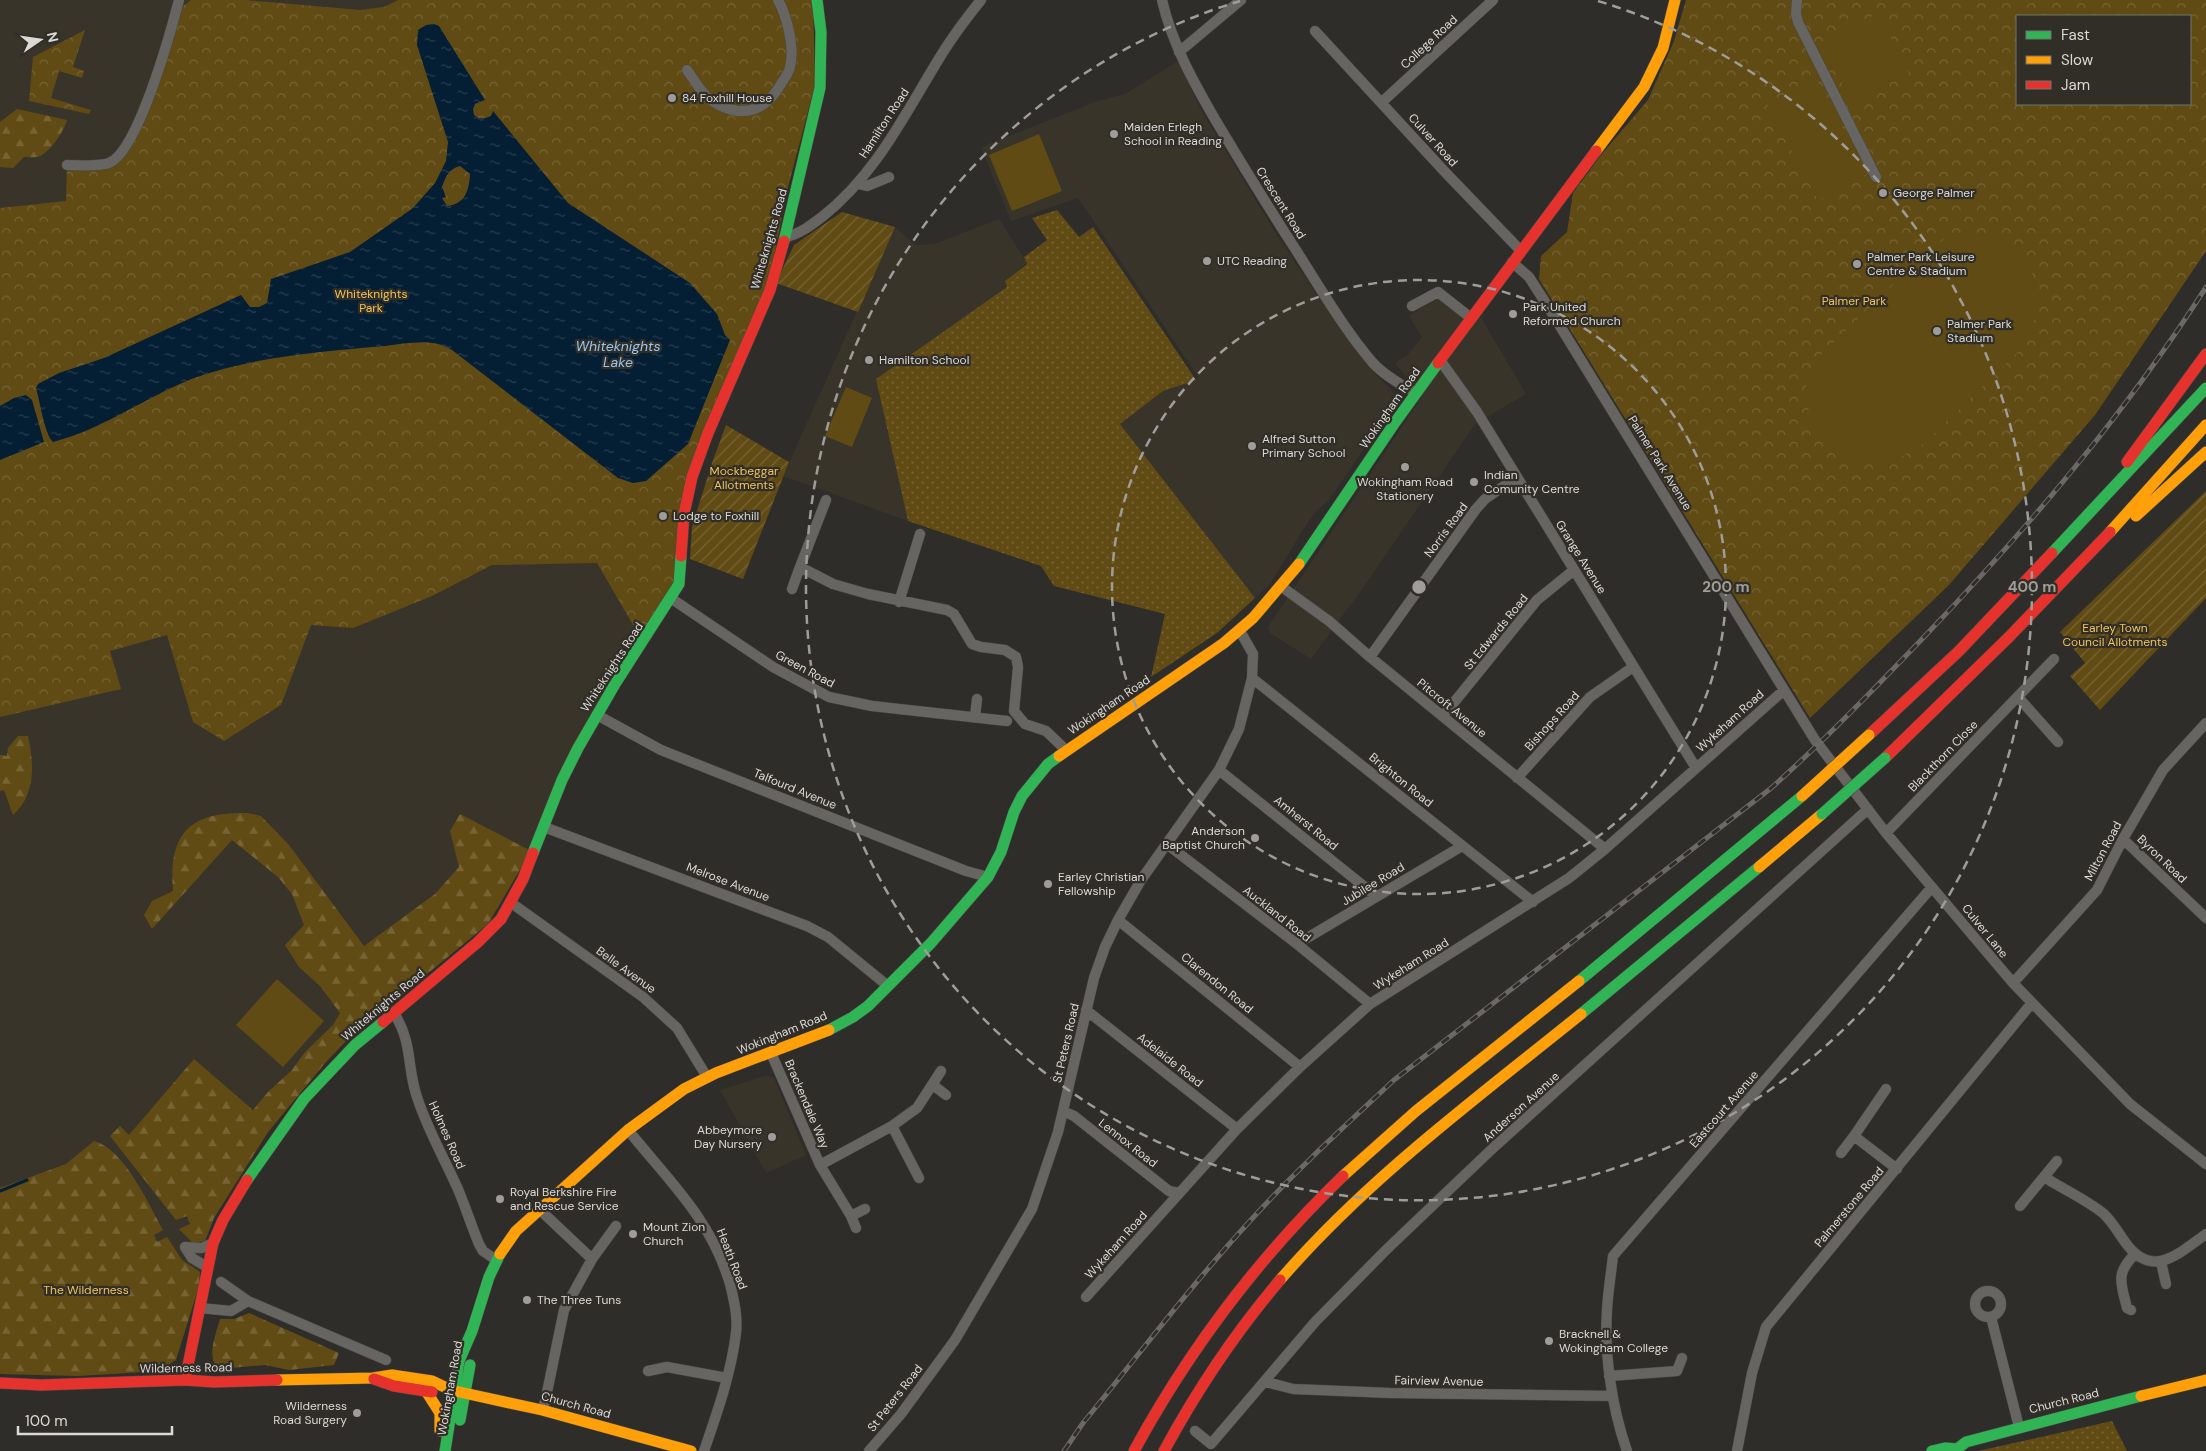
<svg xmlns="http://www.w3.org/2000/svg" width="2206" height="1451" font-family="'DM Sans',sans-serif">
	<style>
		.built { fill: #39342a }
		.grass { fill: url(#grass-dots) }
		.forest { fill: url(#forest-firs) }
		.park { fill: url(#park-crowns); fill-rule: evenodd }
		.garden { fill: url(#garden-furrows) }
		.pitch { fill: #614b14 }
		.water { fill: url(#water-ripples); fill-rule: evenodd }
		.lines { fill: none; stroke-linecap: round; stroke-linejoin: round }
		.stream { stroke: #041e34; stroke-width: 3 }
		.street-casing { stroke: #4a4946; stroke-width: 11 }
		.fast-casing { stroke: #4a4946; stroke-width: 12 }
		.slow-casing { stroke: #4a4946; stroke-width: 12 }
		.jam-casing { stroke: #4a4946; stroke-width: 12 }
		.street { stroke: #666562; stroke-width: 10 }
		.fast { stroke: #30b455; stroke-width: 11 }
		.slow { stroke: #ff9f0a; stroke-width: 11 }
		.jam { stroke: #e5322d; stroke-width: 11 }
		.rail-casing { stroke: #6b6967; stroke-width: 5 }
		.rail { stroke: #312e28; stroke-width: 3; stroke-dasharray: 9; stroke-linecap: butt }
		.fast-bridge-casing { stroke: #4a4946; stroke-width: 12; stroke-linecap: butt }
		.slow-bridge-casing { stroke: #4a4946; stroke-width: 12; stroke-linecap: butt }
		.fast-bridge { stroke: #30b455; stroke-width: 11 }
		.slow-bridge { stroke: #ff9f0a; stroke-width: 11 }
		.ring { fill: none; stroke: #9f9d9a; stroke-width: 2.5; stroke-dasharray: 9 6 }
		.poi-dot { fill: #9f9d9a; stroke: #312e28; stroke-width: 2 }
		.labels { text-anchor: middle; stroke-width: 4.5; stroke-linejoin: round; paint-order: stroke }
		.street-label { font-size: 12px; fill: #dbd9d6; stroke: #312e28 }
		.poi-label { font-size: 12px; fill: #dbd9d6; stroke: #312e28; text-anchor: start }
		.park-label { font-size: 12px; fill: #f0c35a; stroke: #312e28 }
		.water-label { font-size: 14px; font-style: italic; fill: #95c5f0; stroke: #312e28 }
		.centre { fill: #9f9d9a; stroke: #312e28; stroke-width: 2.5 }
		.ring-label { font-size: 15px; text-anchor: middle; font-weight: bold; fill: #9f9d9a; stroke: #312e28; stroke-width: 4.5; stroke-linejoin: round; paint-order: stroke }
	</style>
	<defs>
		<pattern id="grass-dots" width="8" height="8" patternUnits="userSpaceOnUse" patternTransform="scale(1.25)"><rect width="8" height="8" fill="#614b14"/><path d="M2 2h.1M6 6h.1" fill="none" stroke="#776435" stroke-width="1.8" stroke-linecap="round"/></pattern>
		<pattern id="forest-firs" width="22" height="20" patternUnits="userSpaceOnUse" patternTransform="scale(1.25)"><rect width="22" height="20" fill="#614b14"/><path d="M5 1l3.5 6h-7zM16 11l3.5 6h-7z" fill="#776435"/></pattern>
		<pattern id="park-crowns" width="20" height="18" patternUnits="userSpaceOnUse" patternTransform="scale(1.25)"><rect width="20" height="18" fill="#614b14"/><path d="M2 6a3 3 0 1 1 6 0M12 15a3 3 0 1 1 6 0" fill="none" stroke="#776435"/></pattern>
		<pattern id="garden-furrows" width="10" height="10" patternUnits="userSpaceOnUse" patternTransform="scale(1.25)"><rect width="10" height="10" fill="#614b14"/><path d="M-1 1l2-2M0 10L10 0M9 11l2-2" fill="none" stroke="#776435"/></pattern>
		<pattern id="water-ripples" width="26" height="14" patternUnits="userSpaceOnUse" patternTransform="scale(1.25)"><rect width="26" height="14" fill="#041e34"/><path d="M2 4q2-2 4 0t4 0M15 11q2-2 4 0t4 0" fill="none" stroke="#283e51"/></pattern>
	</defs>
	<rect width="100%" height="100%" fill="#2f2d2a"/>
	<path class="built" d="M0 0H813L788 187 780 229 699 450 676 582 592 713 528 858 466 941 350 1037 326 1062 268 1132 214 1218 205 1241 200 1272 176 1360 158 1371 78 1376 0 1374Z
		M1178 61 1204 115 1273 229 1342 332 1376 375 1399 398 1329 500 1317 510 1302 531 1271 583 1255 598 1120 424 1163 391 1199 378 1078 198 1011 221 981 147 1095 102 1125 94Z
		M999 219 1027 263 1005 281 1007 287 876 379 908 521 783 476 895 227 915 245 934 244Z
		M1442 293 1482 319 1526 394 1475 424 1365 585 1311 659 1270 633 1268 627 1422 397 1395 363 1408 354 1422 337 1409 316Z
		M768 1075 774 1078 806 1155 766 1173 720 1090Z"/>
	<path class="grass" d="M1057 210 1079 237 1093 227 1196 380 1163 391 1120 424 1255 598 1217 633 1151 677 1165 614 1054 586 1041 566 908 521 876 379 1007 287 1005 281 1027 264 1024 257 1047 240 1032 218Z
		M2112 1421 2127 1451H1978Z"/>
	<path class="forest" d="M17 109 67 120C64 131 51 151 40 156 36 158 28 157 24 157L13 168 0 167V122Z
		M18 736H28C34 763 36 795 13 815L4 790 0 791V755L7 756 8 748Z
		M248 813 261 816 289 845 364 946 435 894 459 867 450 831 460 814 531 851 488 924 350 1037 326 1062 268 1132 214 1218 205 1241 193 1243 179 1229 190 1224 187 1216 176 1220 110 1136 120 1126 129 1135 194 1059 253 1110 268 1092 292 1070 305 1052 333 1025 340 1013 320 986 299 967 285 945 304 925 292 894 278 877 232 840 152 929 144 915 152 901 173 891C168 833 190 811 248 813Z
		M94 1141C124 1149 148 1203 163 1230L154 1235 157 1242 167 1237 182 1260 200 1272 199 1286 176 1360 158 1371 78 1376 0 1374V1188L66 1164Z
		M249 1313 339 1353 334 1365 289 1370 265 1365 218 1369C206 1356 216 1334 220 1319H234Z"/>
	<path class="park" d="M191 0H246L360 10 384 7 398 0H813L815 85 788 187 767 290 699 450 676 582 639 635 597 563 492 565 432 596 353 628 311 625 281 705 224 741 193 722 167 635 110 651 121 689 0 717V208L66 201 67 165 108 163 119 156 182 7Z
		M1686 0H2206V251L2095 415 1949 585 1810 718 1539 279 1541 256 1567 232 1573 193 1601 155 1648 100 1674 41ZM2017 16H2190V104H2017Z
		M85 30 73 67 84 71 82 78 59 71 51 98 91 110 89 114 29 101 33 57Z"/>
	<path class="garden" d="M842 212 895 227 858 312 776 283 794 245Z
		M726 425 789 462 743 579 690 559 692 527 712 463Z
		M2206 491V598L2100 710 2070 676 2085 663 2060 632Z"/>
	<path class="pitch" d="M1878 13 1909 73 1852 102 1821 42Z
		M1816 78 1867 174 1818 200 1767 104Z
		M1039 134 1062 191 1012 211 989 155Z
		M1973 232 1992 236 2012 247 2027 262 2037 286 2039 311 2019 351 1922 445 1892 462 1859 465 1838 457 1811 425 1805 389 1821 355 1934 245 1951 236Z
		M846 387 872 398 852 447 825 436Z
		M277 979 324 1021 283 1067 236 1025Z"/>
	<path class="water" d="M434 24 439 26 485 100 475 104 473 109 474 115C480 120 484 119 491 116L493 111 568 203 690 283 717 314 725 335 730 340 688 444 646 481 633 483 618 478 452 350C448 348 443 345 438 344 422 340 402 344 385 346 325 351 251 357 194 378 145 397 104 429 53 442 44 433 40 401 36 388L38 384 59 373 104 358 241 295 250 307H259L267 303 271 279 350 252 413 208 435 183 446 161 448 142 417 45 418 30 426 25ZM460 166 470 174C469 191 465 204 447 206L442 198 446 197 442 187C446 176 449 169 460 166Z
		M26 395 32 400 44 442 0 460V406L14 398Z"/>
	<g class="lines">
		<path class="stream" d="M0 1191 27 1180"/>
		<defs>
			<path id="street" d="M1162 0C1172 44 1194 83 1216 121 1241 163 1267 205 1294 247 1319 286 1343 328 1373 363 1385 376 1401 385 1416 393
				M1797 0 1796 14 1798 22 1876 177
				M1315 31 1445 172 1521 251
				M1179 52 1241 0
				M687 70C695 81 704 98 717 104 745 119 766 110 781 84 784 79 789 73 790 67 795 49 787 16 778 0
				M1382 102 1493 0
				M67 165C79 165 97 167 109 163 138 152 171 31 179 0
				M859 184 867 186 889 177
				M786 237C800 234 811 225 822 217 879 172 907 109 945 49 956 32 968 16 981 0
				M1512 262 1529 277 1547 305 1815 740 1886 833 2013 983 2130 1104 2206 1164
				M1412 306 1438 292 1471 318
				M1440 360 1477 412 1696 768
				M800 567 826 500
				M1282 587 1329 621 1370 657 1605 849
				M792 589 800 567 833 584 868 594 947 610 954 614 972 644 981 647 1005 650 1016 657 1018 667 1014 711 1025 724 1046 731 1066 750
				M672 599 773 667 829 697 872 706 1007 721
				M899 602 920 534
				M1370 657 1476 509 1485 499 1517 477
				M1252 678 1533 902
				M2018 697 2058 742
				M597 715 661 750 966 871 988 877
				M1443 716 1537 600 1574 570
				M975 717 977 699
				M1219 770 1376 896
				M1517 778 1590 697 1633 667
				M544 827 807 926 828 937 888 986
				M1886 833 2054 659
				M2123 839 2206 918
				M1168 845 1297 944 1370 1004
				M510 902 643 997 677 1028 707 1077
				M1118 920 1300 1067
				M1297 944 1462 846
				M2013 983 2097 890 2123 839 2163 770 2206 723
				M1086 1010 1237 1129
				M394 1013C414 1045 406 1068 418 1100 428 1130 444 1158 457 1187 465 1205 471 1225 479 1244L483 1251 496 1260
				M771 1053 820 1165 851 1216 856 1228
				M933 1085 946 1095
				M1886 1089 1854 1136 1897 1169
				M1063 1111 1074 1116 1169 1191 1179 1193
				M892 1126 919 1178
				M628 1130C669 1181 711 1219 730 1284 734 1300 738 1317 736 1333 731 1374 717 1413 704 1451
				M1841 1153 1854 1136
				M820 1165 892 1126 917 1108 941 1071
				M2044 1177C2063 1189 2087 1200 2104 1214 2113 1223 2118 1232 2125 1242 2152 1280 2178 1254 2206 1234
				M2020 1206 2057 1161
				M539 1209 592 1259 564 1310 545 1402 542 1410
				M851 1216 865 1209
				M185 1247 192 1258 207 1267
				M185 1247 202 1248 213 1243
				M592 1259 616 1226
				M2161 1262 2166 1284
				M221 1282 248 1301 386 1360
				M1975 1304a13 13 0 1 1 26 0a13 13 0 1 1-26 0Z
				M1086 1297 1237 1129 1300 1067 1370 1004 1569 878 1605 849 1783 691
				M200 1308 231 1311 248 1301
				M2131 1310 2127 1308C2121 1283 2115 1274 2135 1254
				M1991 1317 2019 1427
				M648 1371 667 1367 727 1378
				M1609 1376 1677 1371 1682 1358
				M1266 1382 1293 1389 1390 1393 1612 1396
				M1195 1431 1211 1444 1315 1322 1387 1249 1492 1149 1868 809
				M869 1451 901 1414 955 1340 1032 1209 1058 1132 1094 978 1105 947 1118 920 1141 880 1219 770 1239 729 1252 678 1253 654 1240 631
				M1627 1451C1612 1408 1604 1355 1607 1310 1608 1292 1611 1274 1613 1256L1932 887
				M1737 1451 1752 1373 1766 1327 2031 1004"/>
			<path id="fast" d="M784 241 820 88 821 32 817 0
				M2052 553 2206 388
				M1299 564 1396 421 1438 363
				M533 853 562 780 578 748 615 684 679 584 681 556
				M1579 981 1802 796
				M1581 1014 1759 867
				M829 1030 853 1017 868 1006 931 943 988 877 1001 852 1014 812 1022 796 1048 764 1059 756
				M247 1180 304 1099 355 1045 383 1022
				M460 1420 470 1365
				M445 1451 459 1361 472 1331 489 1277 500 1254
				M1932 1451 1945 1448 1957 1449 1966 1442 2141 1396"/>
			<path id="slow" d="M1596 151 1644 87 1663 48 1675 0
				M2136 516 2206 452
				M2110 532 2206 425
				M1059 756 1224 643 1253 618 1299 564
				M1759 867 1822 814
				M1343 1176 1416 1111 1579 981
				M500 1254 516 1231 628 1130 684 1089 716 1073 829 1030
				M1280 1280C1368 1178 1477 1098 1581 1014
				M277 1380 373 1378 392 1375 432 1381 453 1391
				M426 1391 440 1413V1431
				M455 1391 542 1410 691 1451
				M2141 1396 2206 1380"/>
			<path id="jam" d="M1438 363 1596 151
				M2127 462 2206 354
				M681 556 684 514 692 477 708 433 770 290 784 241
				M1869 735 1959 651 2052 553
				M1885 758 2009 637 2110 532
				M383 1022 478 942 501 919 523 879 533 853
				M374 1379 394 1386 432 1392
				M185 1380 213 1243 223 1220 247 1180
				M0 1383 42 1385 185 1380 214 1382 277 1380
				M1134 1451C1190 1348 1258 1258 1343 1176
				M1164 1451C1197 1390 1235 1333 1280 1280"/>
		</defs>
		<use href="#street" class="street-casing"/>
		<use href="#fast" class="fast-casing"/>
		<use href="#slow" class="slow-casing"/>
		<use href="#jam" class="jam-casing"/>
		<use href="#street" class="street"/>
		<use href="#fast" class="fast"/>
		<use href="#slow" class="slow"/>
		<use href="#jam" class="jam"/>
		<defs>
			<path id="rail" d="M1064 1451 1083 1423C1138 1356 1191 1285 1250 1221 1295 1171 1345 1126 1394 1080L1770 789C1824 741 1874 689 1924 637 2028 528 2125 414 2206 287"/>
		</defs>
		<use href="#rail" class="rail-casing"/>
		<use href="#rail" class="rail"/>
		<defs>
			<path id="fast-bridge" d="M1822 814 1885 758"/>
			<path id="slow-bridge" d="M1802 796 1869 735"/>
		</defs>
		<use href="#fast-bridge" class="fast-bridge-casing"/>
		<use href="#slow-bridge" class="slow-bridge-casing"/>
		<use href="#fast-bridge" class="fast-bridge"/>
		<use href="#slow-bridge" class="slow-bridge"/>
	</g>
	<g class="ring">
		<circle cx="1419" cy="587" r="307"/>
		<path d="M1598 1A613 613 0 1 1 1240 1"/>
	</g>
	<g class="poi-dot">
		<circle cx="672" cy="98" r="5"/>
		<circle cx="1114" cy="134" r="5"/>
		<circle cx="1883" cy="193" r="5"/>
		<circle cx="1207" cy="261" r="5"/>
		<circle cx="1857" cy="264" r="5"/>
		<circle cx="1513" cy="314" r="5"/>
		<circle cx="1937" cy="331" r="5"/>
		<circle cx="869" cy="360" r="5"/>
		<circle cx="1252" cy="446" r="5"/>
		<circle cx="1405" cy="467" r="5"/>
		<circle cx="1474" cy="482" r="5"/>
		<circle cx="663" cy="516" r="5"/>
		<circle cx="1255" cy="838" r="5"/>
		<circle cx="1048" cy="884" r="5"/>
		<circle cx="772" cy="1137" r="5"/>
		<circle cx="500" cy="1199" r="5"/>
		<circle cx="633" cy="1234" r="5"/>
		<circle cx="527" cy="1300" r="5"/>
		<circle cx="1549" cy="1341" r="5"/>
		<circle cx="357" cy="1413" r="5"/>
	</g>
	<g class="labels">
		<g class="street-label">
			<text transform="translate(1429 42) rotate(-43)" y="4">College Road</text>
			<text transform="translate(884 123) rotate(-57)" y="4">Hamilton Road</text>
			<text transform="translate(1433 140) rotate(48)" y="4">Culver Road</text>
			<text transform="translate(1281 203) rotate(58)" y="4">Crescent Road</text>
			<text transform="translate(769 239) rotate(-74)" y="4">Whiteknights Road</text>
			<text transform="translate(1390 408) rotate(-55)" y="4">Wokingham Road</text>
			<text transform="translate(1660 463) rotate(58)" y="4">Palmer Park Avenue</text>
			<text transform="translate(1446 530) rotate(-54)" y="4">Norris Road</text>
			<text transform="translate(1581 557) rotate(58)" y="4">Grange Avenue</text>
			<text transform="translate(1496 632) rotate(-51)" y="4">St Edwards Road</text>
			<text transform="translate(612 667) rotate(-57)" y="4">Whiteknights Road</text>
			<text transform="translate(805 669) rotate(28)" y="4">Green Road</text>
			<text transform="translate(1109 705) rotate(-34)" y="4">Wokingham Road</text>
			<text transform="translate(1452 708) rotate(39)" y="4">Pitcroft Avenue</text>
			<text transform="translate(1552 721) rotate(-48)" y="4">Bishops Road</text>
			<text transform="translate(1730 721) rotate(-42)" y="4">Wykeham Road</text>
			<text transform="translate(1943 756) rotate(-46)" y="4">Blackthorn Close</text>
			<text transform="translate(1401 780) rotate(39)" y="4">Brighton Road</text>
			<text transform="translate(795 789) rotate(22)" y="4">Talfourd Avenue</text>
			<text transform="translate(1306 823) rotate(39)" y="4">Amherst Road</text>
			<text transform="translate(2103 851) rotate(-62)" y="4">Milton Road</text>
			<text transform="translate(2162 859) rotate(44)" y="4">Byron Road</text>
			<text transform="translate(728 882) rotate(21)" y="4">Melrose Avenue</text>
			<text transform="translate(1373 884) rotate(-31)" y="4">Jubilee Road</text>
			<text transform="translate(1277 914) rotate(38)" y="4">Auckland Road</text>
			<text transform="translate(1985 931) rotate(51)" y="4">Culver Lane</text>
			<text transform="translate(1411 964) rotate(-32)" y="4">Wykeham Road</text>
			<text transform="translate(626 970) rotate(36)" y="4">Belle Avenue</text>
			<text transform="translate(1217 983) rotate(39)" y="4">Clarendon Road</text>
			<text transform="translate(383 1005) rotate(-40)" y="4">Whiteknights Road</text>
			<text transform="translate(782 1033) rotate(-22)" y="4">Wokingham Road</text>
			<text transform="translate(1066 1043) rotate(-77)" y="4">St Peters Road</text>
			<text transform="translate(1170 1060) rotate(38)" y="4">Adelaide Road</text>
			<text transform="translate(807 1104) rotate(67)" y="4">Brackendale Way</text>
			<text transform="translate(1521 1107) rotate(-42)" y="4">Anderson Avenue</text>
			<text transform="translate(1724 1109) rotate(-49)" y="4">Eastcourt Avenue</text>
			<text transform="translate(447 1135) rotate(66)" y="4">Holmes Road</text>
			<text transform="translate(1128 1143) rotate(38)" y="4">Lennox Road</text>
			<text transform="translate(1849 1207) rotate(-50)" y="4">Palmerstone Road</text>
			<text transform="translate(1116 1245) rotate(-48)" y="4">Wykeham Road</text>
			<text transform="translate(732 1259) rotate(69)" y="4">Heath Road</text>
			<text transform="translate(186 1368) rotate(-1)" y="4">Wilderness Road</text>
			<text transform="translate(1439 1381) rotate(1)" y="4">Fairview Avenue</text>
			<text transform="translate(450 1388) rotate(-80)" y="4">Wokingham Road</text>
			<text transform="translate(895 1398) rotate(-52)" y="4">St Peters Road</text>
			<text transform="translate(2064 1401) rotate(-14)" y="4">Church Road</text>
			<text transform="translate(576 1405) rotate(15)" y="4">Church Road</text>
		</g>
		<g class="poi-label">
			<text x="682" y="102">84 Foxhill House</text>
			<text x="1124" y="131">Maiden Erlegh<tspan x="1124" dy="14">School in Reading</tspan></text>
			<text x="1893" y="197">George Palmer</text>
			<text x="1867" y="261">Palmer Park Leisure<tspan x="1867" dy="14">Centre &amp; Stadium</tspan></text>
			<text x="1217" y="265">UTC Reading</text>
			<text x="1523" y="311">Park United<tspan x="1523" dy="14">Reformed Church</tspan></text>
			<text x="1947" y="328">Palmer Park<tspan x="1947" dy="14">Stadium</tspan></text>
			<text x="879" y="364">Hamilton School</text>
			<text x="1262" y="443">Alfred Sutton<tspan x="1262" dy="14">Primary School</tspan></text>
			<text x="1484" y="479">Indian<tspan x="1484" dy="14">Comunity Centre</tspan></text>
			<text x="1405" y="486" text-anchor="middle">Wokingham Road<tspan x="1405" dy="14">Stationery</tspan></text>
			<text x="673" y="520">Lodge to Foxhill</text>
			<text x="1245" y="835" text-anchor="end">Anderson<tspan x="1245" dy="14">Baptist Church</tspan></text>
			<text x="1058" y="881">Earley Christian<tspan x="1058" dy="14">Fellowship</tspan></text>
			<text x="762" y="1134" text-anchor="end">Abbeymore<tspan x="762" dy="14">Day Nursery</tspan></text>
			<text x="510" y="1196">Royal Berkshire Fire<tspan x="510" dy="14">and Rescue Service</tspan></text>
			<text x="643" y="1231">Mount Zion<tspan x="643" dy="14">Church</tspan></text>
			<text x="537" y="1304">The Three Tuns</text>
			<text x="1559" y="1338">Bracknell &amp;<tspan x="1559" dy="14">Wokingham College</tspan></text>
			<text x="347" y="1410" text-anchor="end">Wilderness<tspan x="347" dy="14">Road Surgery</tspan></text>
		</g>
		<g class="park-label">
			<text x="371" y="298">Whiteknights<tspan x="371" dy="14">Park</tspan></text>
			<text x="1854" y="305">Palmer Park</text>
			<text x="744" y="475">Mockbeggar<tspan x="744" dy="14">Allotments</tspan></text>
			<text x="2115" y="632">Earley Town<tspan x="2115" dy="14">Council Allotments</tspan></text>
			<text x="86" y="1294">The Wilderness</text>
		</g>
		<g class="water-label">
			<text x="618" y="351">Whiteknights<tspan x="618" dy="16">Lake</tspan></text>
		</g>
	</g>
	<circle cx="1419" cy="587" r="8" class="centre"/>
	<g class="ring-label">
		<text x="1726" y="592">200 m</text>
		<text x="2032" y="592">400 m</text>
	</g>
	<rect x="2016" y="15" width="175" height="90" fill="#312e28" stroke="#75726e"/>
	<rect x="2026" y="31" width="25" height="8" fill="#30b455" stroke="#75726e"/>
	<text x="2061" y="40" font-size="15" fill="#dbd9d6">Fast</text>
	<rect x="2026" y="56" width="25" height="8" fill="#ff9f0a" stroke="#75726e"/>
	<text x="2061" y="65" font-size="15" fill="#dbd9d6">Slow</text>
	<rect x="2026" y="81" width="25" height="8" fill="#e5322d" stroke="#75726e"/>
	<text x="2061" y="90" font-size="15" fill="#dbd9d6">Jam</text>
	<g transform="translate(40 40) rotate(77)" stroke="#312e28" stroke-width="4" paint-order="stroke">
	<path d="M0-4L9 19L0 12L-9 19Z" fill="#dbd9d6"/>
	<text y="-8" font-size="14" font-weight="bold" text-anchor="middle" fill="#dbd9d6">N</text>
	</g>
	<path d="M18 1426v8h154v-8" fill="none" stroke="#dbd9d6" stroke-width="2.5"/>
	<text x="25" y="1426" font-size="15" fill="#dbd9d6" stroke="#312e28" stroke-width="4" paint-order="stroke">100 m</text>
</svg>
